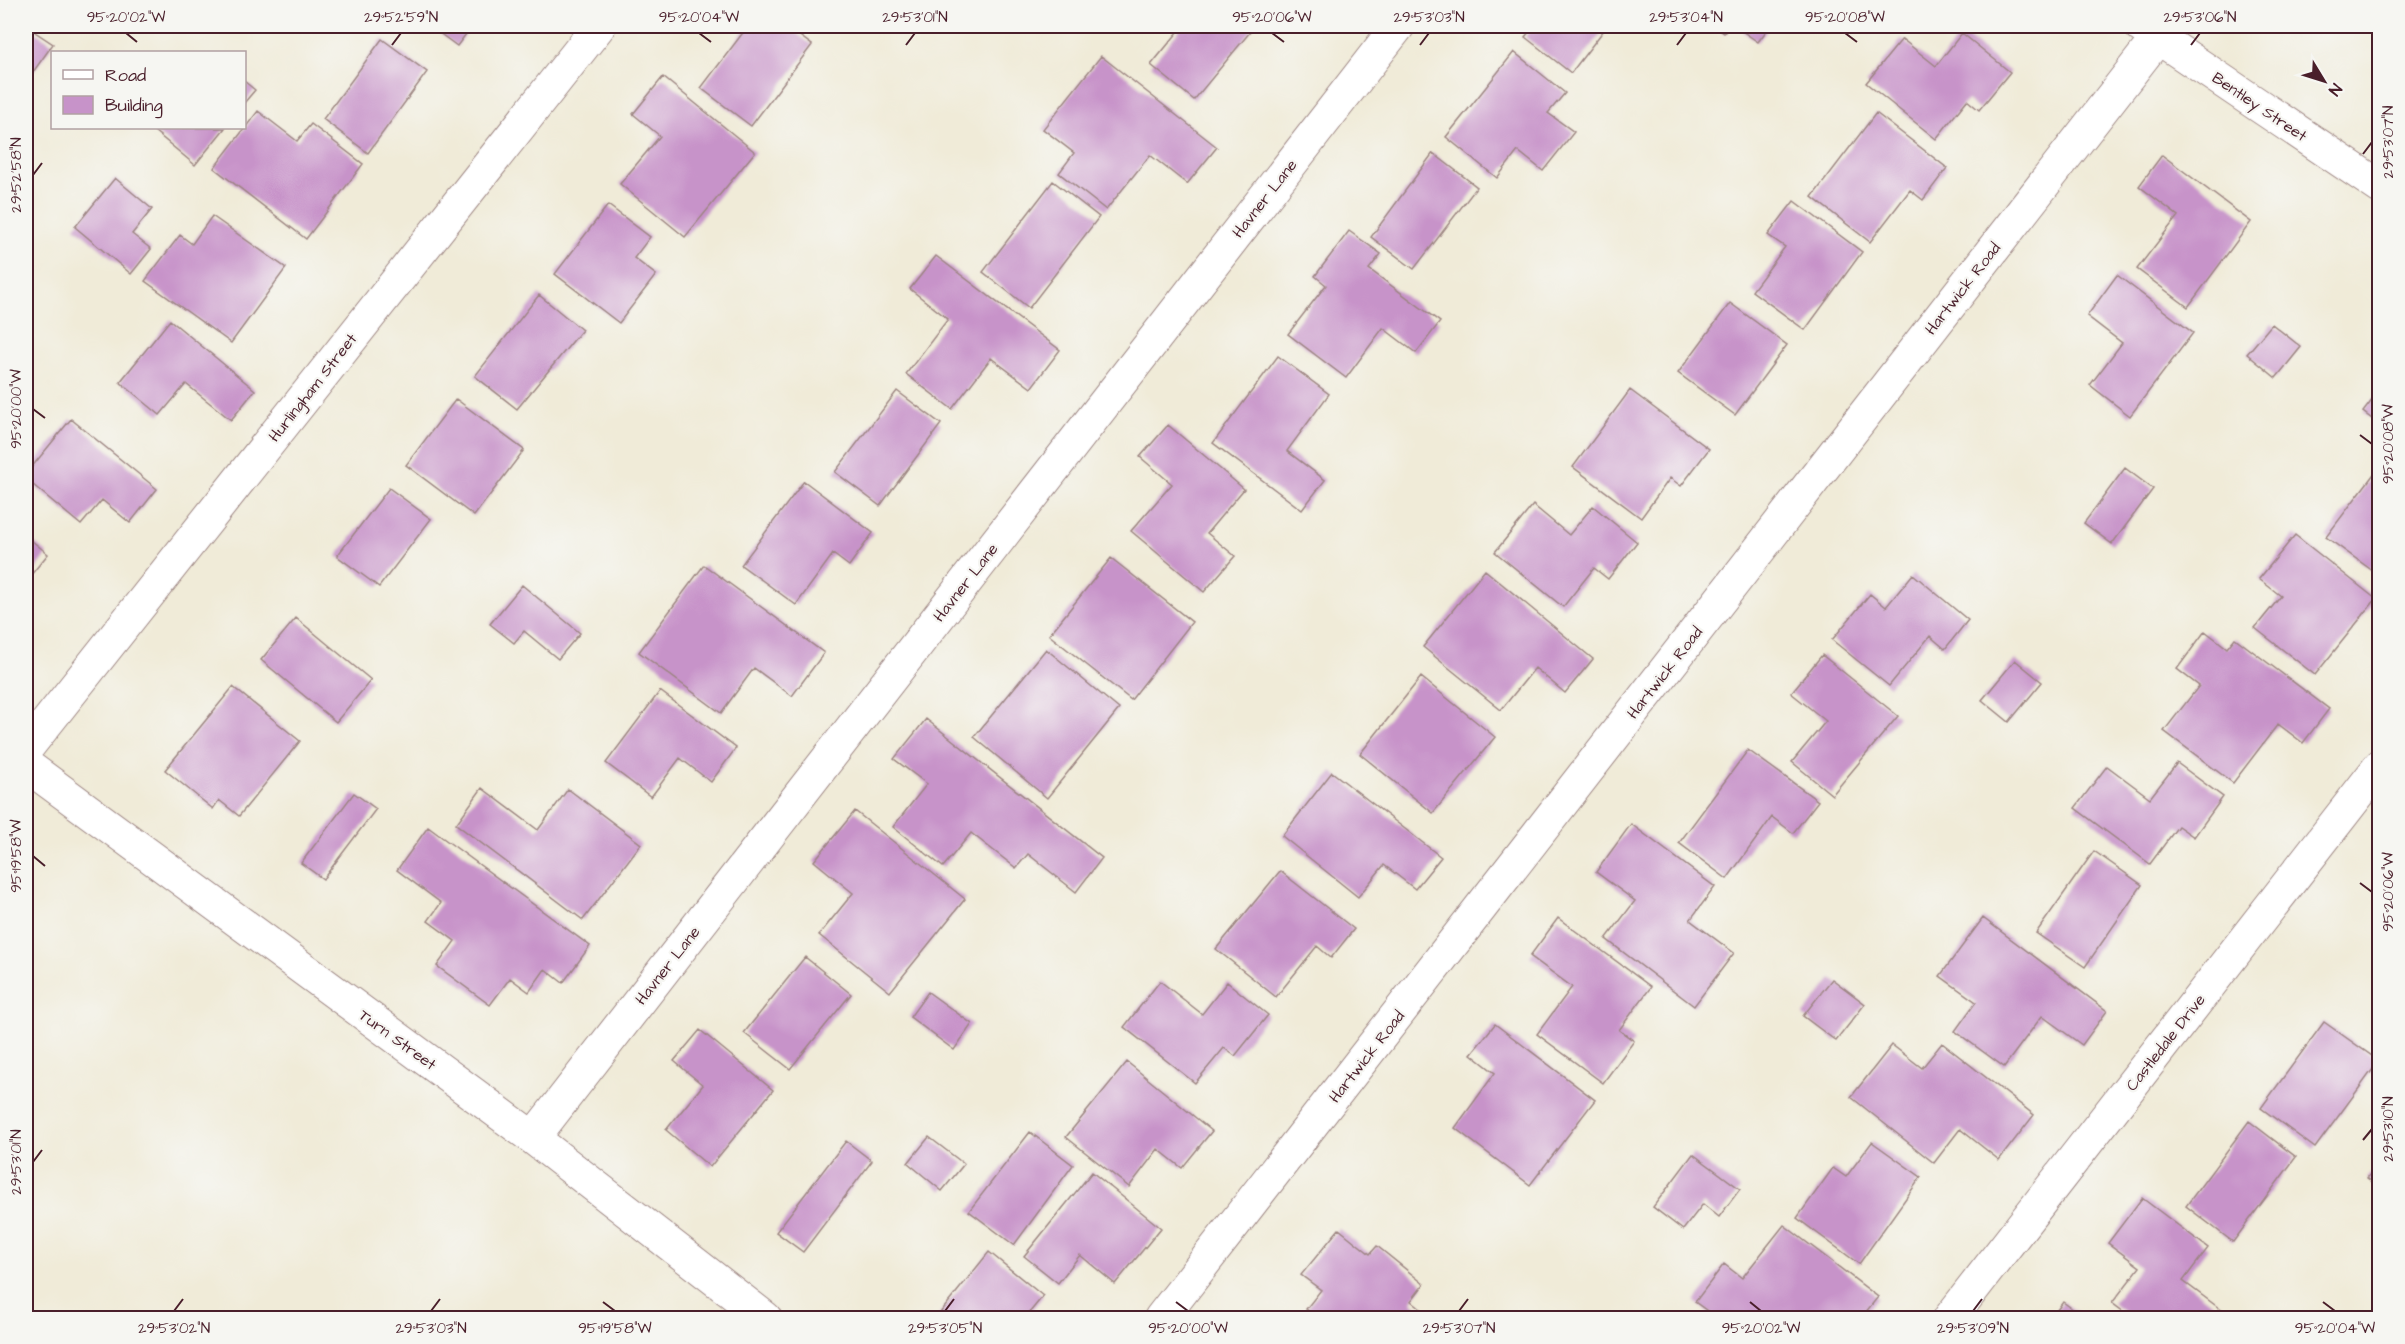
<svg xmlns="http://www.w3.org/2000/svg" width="2405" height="1344" font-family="'Architects Daughter',sans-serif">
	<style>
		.building { fill: #c793c9 }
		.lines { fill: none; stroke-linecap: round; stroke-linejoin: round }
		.street-casing { stroke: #9d8582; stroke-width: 35 }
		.street { stroke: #fff; stroke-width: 33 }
		.ticks { fill: none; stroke: #4a1f2b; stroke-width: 2 }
		.labels { text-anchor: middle; stroke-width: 4.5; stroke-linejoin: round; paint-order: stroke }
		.street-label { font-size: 16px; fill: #4a1f2b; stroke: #f6f6f2 }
		.neatline { fill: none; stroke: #4a1f2b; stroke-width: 2 }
		.ticks-label { font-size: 15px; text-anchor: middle; fill: #4a1f2b }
	</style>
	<rect width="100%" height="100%" fill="#f6f6f2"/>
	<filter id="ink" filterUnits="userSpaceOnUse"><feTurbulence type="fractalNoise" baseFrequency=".0167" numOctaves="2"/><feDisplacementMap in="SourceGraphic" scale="12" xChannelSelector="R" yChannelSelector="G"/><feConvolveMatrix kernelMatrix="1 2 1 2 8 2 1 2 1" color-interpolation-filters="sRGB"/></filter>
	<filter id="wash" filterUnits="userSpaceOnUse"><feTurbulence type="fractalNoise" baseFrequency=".008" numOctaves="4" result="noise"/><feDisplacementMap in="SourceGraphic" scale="24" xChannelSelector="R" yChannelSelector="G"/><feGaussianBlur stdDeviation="1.35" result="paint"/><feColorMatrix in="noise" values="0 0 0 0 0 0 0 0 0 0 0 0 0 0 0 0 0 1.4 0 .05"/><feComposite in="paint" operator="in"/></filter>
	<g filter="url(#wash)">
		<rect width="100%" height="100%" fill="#f0ebd8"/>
		<g id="blocks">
			<path class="building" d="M26 26 53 44 26 82Z
				M430 26H472L457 46Z
				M748 26H786L812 45 751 126 701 88Z
				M1183 26H1255L1194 100 1151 65Z
				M1534 26H1607L1571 73 1525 37Z
				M1714 26H1730L1724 33Z
				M1735 26H1770L1758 42Z
				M1962 33 2010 72 1979 110 1967 100 1936 139 1866 83 1902 39 1936 66Z
				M382 39 427 72 368 153 323 119Z
				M1514 52 1565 93 1548 113 1574 132 1543 171 1518 151 1497 178 1446 137Z
				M1101 56 1217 147 1187 184 1150 155 1106 210 1059 173 1074 153 1043 129Z
				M663 77 755 152 685 237 620 184 660 136 633 114Z
				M244 81 255 90 244 103Z
				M258 111 297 141 311 124 363 164 306 239 214 168Z
				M1876 113 1947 168 1923 200 1910 190 1870 242 1812 197Z
				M156 128H225L195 165 153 130Z
				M1433 153 1477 187 1414 269 1371 237Z
				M2162 155 2251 222 2188 307 2137 269 2178 216 2139 186Z
				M115 178 152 209 132 234 151 249 131 274 75 227Z
				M1053 181 1099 217 1029 308 983 272Z
				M1794 201 1862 252 1805 330 1752 291 1785 247 1768 235Z
				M608 205 650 237 634 258 656 275 619 323 555 274Z
				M212 216 286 268 231 343 145 281 180 235 192 244Z
				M1349 231 1381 254 1369 269 1440 322 1416 353 1383 328 1346 378 1288 334 1326 285 1315 276Z
				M936 256 1060 350 1031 388 991 358 952 409 906 374 948 319 910 289Z
				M2117 275 2193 333 2130 416 2090 385 2122 343 2087 316Z
				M539 295 582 330 517 409 475 376Z
				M1730 303 1787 345 1735 415 1678 373Z
				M170 320 255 390 231 420 186 384 160 415 120 382Z
				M2272 324 2301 347 2276 378 2247 354Z
				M1278 356 1329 394 1287 451 1325 480 1302 510 1213 443Z
				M1630 390 1709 449 1681 486 1670 478 1641 518 1573 467Z
				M2380 390V425L2363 412Z
				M897 391 941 424 880 506 835 472Z
				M456 399 524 450 474 516 406 465Z
				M71 419 157 489 130 523 102 500 81 525 26 479V474Z
				M1168 425 1244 489 1207 533 1235 556 1204 592 1131 531 1172 484 1140 457Z
				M2380 466V576L2326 537Z
				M2125 468 2153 489 2112 544 2084 523Z
				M804 481 873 533 849 566 833 554 796 605 741 565Z
				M389 488 431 519 379 587 337 556Z
				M1533 505 1569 535 1593 506 1637 542 1608 579 1594 568 1563 607 1495 552Z
				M2295 535 2376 599 2315 675 2255 628 2281 596 2259 579Z
				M26 536 48 554 26 581Z
				M1111 558 1192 622 1131 700 1049 635Z
				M704 565 824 653 792 696 754 668 721 713 639 652Z
				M1485 570 1593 659 1565 693 1535 668 1501 710 1423 647Z
				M1913 574 1968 620 1945 649 1930 636 1889 686 1832 640 1870 594 1886 607Z
				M522 585 580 633 558 659 524 631 514 643 490 624Z
				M296 618 371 680 336 722 261 660Z
				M2205 631 2227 648 2235 638 2329 709 2303 743 2278 724 2233 783 2164 731 2199 686 2177 669Z
				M1046 649 1119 709 1047 798 974 737Z
				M1822 655 1898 716 1832 795 1792 762 1826 721 1791 693Z
				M2015 660 2042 682 2009 722 1982 700Z
				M1421 677 1495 737 1433 813 1360 754Z
				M233 687 300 741 239 816 219 800 213 809 165 770Z
				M660 691 736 748 711 782 680 758 651 797 606 763Z
				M926 719 1102 858 1076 892 1028 854 1016 868 971 833 943 867 893 827 927 784 894 759Z
				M1748 750 1818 801 1793 833 1772 817 1727 879 1679 843Z
				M2177 763 2223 797 2194 837 2178 826 2150 864 2075 808 2107 766 2150 798Z
				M1332 772 1441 857 1415 889 1384 865 1358 897 1282 836Z
				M482 788 538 830 568 789 641 844 583 920 456 824Z
				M354 793 376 809 323 879 301 863Z
				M855 811 965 899 890 992 819 935 853 893 814 861Z
				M1631 824 1715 887 1690 920 1734 953 1694 1006 1606 939 1635 901 1596 872Z
				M428 827 590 946 563 983 545 969 529 992 510 978 490 1005 437 966 455 941 428 921 441 903 397 870Z
				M2094 851 2142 885 2085 967 2036 933Z
				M1280 871 1354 929 1331 958 1317 946 1276 997 1216 949Z
				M1558 918 1651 987 1619 1030 1634 1041 1603 1083 1537 1034 1572 987 1530 956Z
				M1983 918 2107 1011 2082 1045 2042 1016 2004 1067 1955 1031 1976 1002 1940 976Z
				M805 957 851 994 790 1069 744 1033Z
				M1832 979 1865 1004 1836 1041 1803 1016Z
				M1160 981 1202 1014 1227 982 1268 1015 1235 1056 1224 1048 1195 1083 1124 1027Z
				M928 992 972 1024 954 1050 910 1017Z
				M2324 1022 2379 1061 2315 1148 2261 1108Z
				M1495 1024 1595 1100 1530 1185 1455 1128 1495 1073 1471 1054Z
				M700 1030 773 1090 710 1167 666 1130 703 1085 674 1061Z
				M1942 1043 2034 1115 1999 1160 1960 1129 1934 1163 1851 1097 1892 1045 1922 1068Z
				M1127 1062 1212 1131 1182 1168 1158 1149 1129 1187 1066 1137Z
				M2249 1121 2296 1157 2233 1242 2186 1206Z
				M1030 1132 1073 1165 1014 1245 969 1211Z
				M929 1137 964 1164 942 1191 908 1163Z
				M846 1141 872 1161 803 1252 776 1232Z
				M1872 1142 1921 1177 1859 1264 1797 1218 1833 1168 1846 1177Z
				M1693 1154 1740 1189 1719 1217 1703 1204 1683 1230 1653 1207Z
				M2380 1164V1188L2367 1178Z
				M1092 1172 1161 1228 1115 1284 1080 1255 1058 1283 1024 1256Z
				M2142 1198 2208 1248 2183 1281 2223 1311 2217 1318H2132L2112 1303 2140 1267 2108 1243Z
				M1784 1225 1878 1297 1861 1318H1822L1817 1315 1814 1318H1717L1695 1302 1724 1264 1742 1278Z
				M1339 1229 1370 1254 1377 1246 1424 1284 1411 1301 1432 1318H1318L1306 1309 1321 1290 1301 1275Z
				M989 1252 1043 1296 1025 1318H936Z
				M2063 1302 2085 1318H2051Z"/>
		</g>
	</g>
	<g filter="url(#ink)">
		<use href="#blocks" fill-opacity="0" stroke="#9d8582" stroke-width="1.5"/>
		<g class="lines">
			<defs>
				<path id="street" d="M2141 26 2380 187
					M26 749 599 26
					M26 765 533 1138 765 1318
					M533 1138 1398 26
					M1161 1318 2167 26
					M1950 1318 2380 766"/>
			</defs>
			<use href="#street" class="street-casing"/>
			<use href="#street" class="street"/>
		</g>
	</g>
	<path class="ticks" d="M126 33 137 42M699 33 711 42M1272 33 1284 42M1845 33 1857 42M392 45 401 33M906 45 915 33M1420 45 1429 33M1677 45 1686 33M2191 45 2200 33M2363 154 2372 142M33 175 42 163M33 409 45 418M2360 435 2372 444M33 856 45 866M2360 883 2372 892M2363 1140 2372 1129M33 1162 42 1150M603 1302 615 1311M1176 1302 1188 1311M1750 1302 1761 1311M2323 1302 2335 1311M174 1311 183 1299M431 1311 440 1299M945 1311 954 1299M1459 1311 1468 1299M1973 1311 1982 1299"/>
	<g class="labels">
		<g class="street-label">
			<text transform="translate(2260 106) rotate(34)" y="6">Bentley Street</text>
			<text transform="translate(1264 198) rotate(-52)" y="6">Havner Lane</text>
			<text transform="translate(1962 288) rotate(-52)" y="6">Hartwick Road</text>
			<text transform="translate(312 387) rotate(-52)" y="6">Hurlingham Street</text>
			<text transform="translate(965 582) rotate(-52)" y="6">Havner Lane</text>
			<text transform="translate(1664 672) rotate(-52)" y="6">Hartwick Road</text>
			<text transform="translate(667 965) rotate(-52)" y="6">Havner Lane</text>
			<text transform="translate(398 1039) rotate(36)" y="6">Turn Street</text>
			<text transform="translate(2165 1042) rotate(-52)" y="6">Castledale Drive</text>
			<text transform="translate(1366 1056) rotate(-52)" y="6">Hartwick Road</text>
		</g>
	</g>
	<rect width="2405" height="1344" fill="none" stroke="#f6f6f2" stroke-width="66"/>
	<rect x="51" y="51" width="195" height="78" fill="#f6f6f2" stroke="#b1a0a2" stroke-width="1.5"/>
	<rect x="63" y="70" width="30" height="9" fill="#ffffff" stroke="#b1a0a2" stroke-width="1.5"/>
	<text x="105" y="81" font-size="18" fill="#4a1f2b">Road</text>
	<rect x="63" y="96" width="30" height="18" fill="#c793c9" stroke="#b1a0a2" stroke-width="1.5"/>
	<text x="105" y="111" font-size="18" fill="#4a1f2b">Building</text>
	<g transform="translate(2324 81) rotate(128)" stroke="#f6f6f2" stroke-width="4.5" paint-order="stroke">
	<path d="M0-4.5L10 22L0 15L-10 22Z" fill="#4a1f2b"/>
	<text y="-9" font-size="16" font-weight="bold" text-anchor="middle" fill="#4a1f2b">N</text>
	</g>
	<rect x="33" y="33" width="2339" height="1278" class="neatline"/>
	<g class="ticks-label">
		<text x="126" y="22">95°20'02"W</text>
		<text x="401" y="22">29°52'59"N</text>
		<text x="699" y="22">95°20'04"W</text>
		<text x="915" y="22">29°53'01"N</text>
		<text x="1272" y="22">95°20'06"W</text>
		<text x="1429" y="22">29°53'03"N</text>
		<text x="1686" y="22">29°53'04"N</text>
		<text x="1845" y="22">95°20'08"W</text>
		<text x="2200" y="22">29°53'06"N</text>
		<text transform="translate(2388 142) rotate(-90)" y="5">29°53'07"N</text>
		<text transform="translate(16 175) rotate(-90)" y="5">29°52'58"N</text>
		<text transform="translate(16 409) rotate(-90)" y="5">95°20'00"W</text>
		<text transform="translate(2388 444) rotate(-90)" y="5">95°20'08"W</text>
		<text transform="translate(16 856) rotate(-90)" y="5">95°19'58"W</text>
		<text transform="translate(2388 892) rotate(-90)" y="5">95°20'06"W</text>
		<text transform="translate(2388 1129) rotate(-90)" y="5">29°53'10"N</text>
		<text transform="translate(16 1162) rotate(-90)" y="5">29°53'01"N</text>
		<text x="174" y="1333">29°53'02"N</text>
		<text x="431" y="1333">29°53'03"N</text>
		<text x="615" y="1333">95°19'58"W</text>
		<text x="945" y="1333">29°53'05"N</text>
		<text x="1188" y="1333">95°20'00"W</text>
		<text x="1459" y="1333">29°53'07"N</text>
		<text x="1761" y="1333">95°20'02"W</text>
		<text x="1973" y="1333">29°53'09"N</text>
		<text x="2335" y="1333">95°20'04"W</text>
	</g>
</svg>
